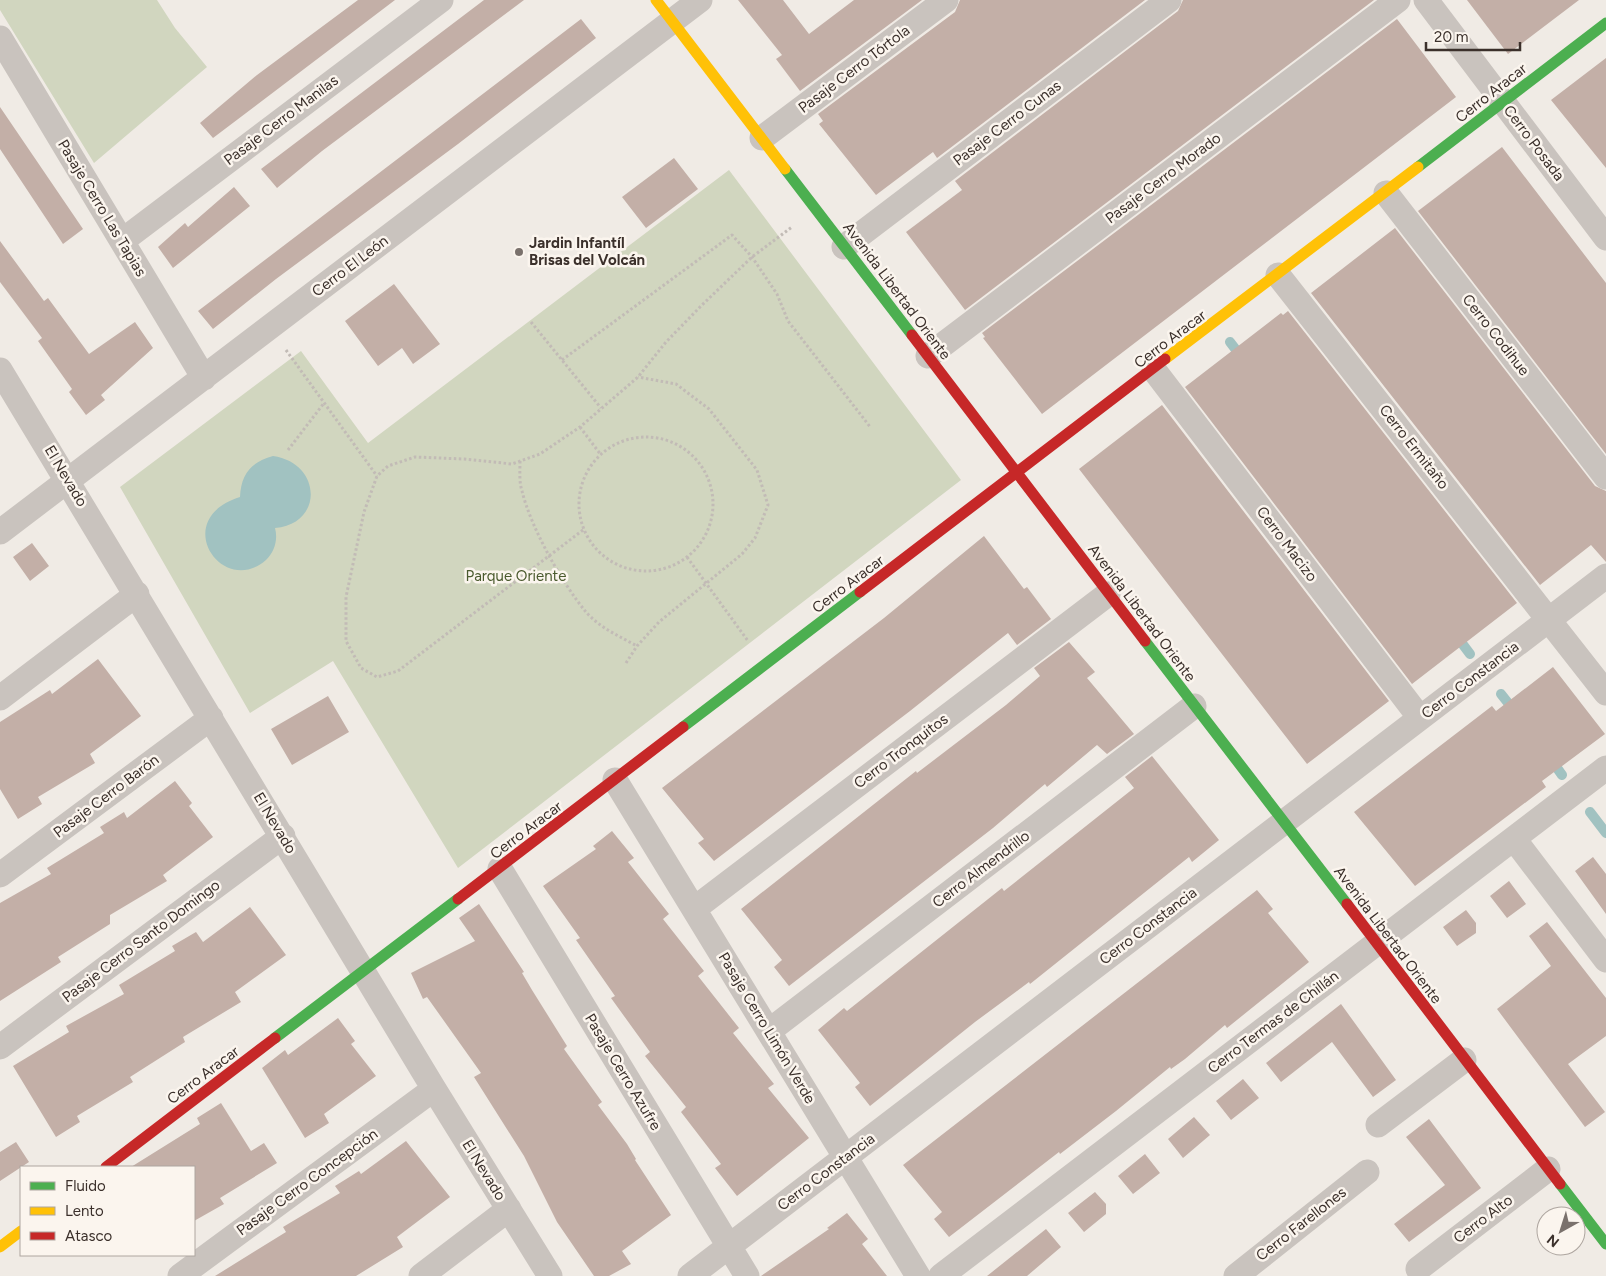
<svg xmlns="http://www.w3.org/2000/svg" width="1606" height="1276" font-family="Figtree,sans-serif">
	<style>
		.green { fill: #d1d6bf }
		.water { fill: #a1c2c1 }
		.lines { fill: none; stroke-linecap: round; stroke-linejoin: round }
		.stream { stroke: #a1c2c1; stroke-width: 10 }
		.building { fill: #c3afa7 }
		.path { stroke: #c2bbb6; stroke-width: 3; stroke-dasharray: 2.5 2.5; stroke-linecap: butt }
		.street { stroke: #c9c3be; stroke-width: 25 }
		.fast { stroke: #4caf50; stroke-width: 11 }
		.slow { stroke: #ffc107; stroke-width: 11 }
		.jam { stroke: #c62828; stroke-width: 11 }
		.poi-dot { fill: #7a716c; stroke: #fbf5ee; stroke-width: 2 }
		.labels { text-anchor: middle; stroke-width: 5; stroke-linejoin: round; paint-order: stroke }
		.street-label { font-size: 15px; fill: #3b302b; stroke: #fbf5ee }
		.poi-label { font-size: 15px; font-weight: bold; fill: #3b302b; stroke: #fbf5ee; text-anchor: start }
		.park-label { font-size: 15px; fill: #4a5a2e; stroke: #fbf5ee }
	</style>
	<rect width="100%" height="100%" fill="#f0ebe5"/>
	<path class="green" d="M0 0H157L175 28 207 67 94 163 0 10Z
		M729 170 961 480 458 868 333 661 250 713 120 487 301 351 368 443Z"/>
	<path class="water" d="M273 456C322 463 324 524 275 528 278 539 275 551 266 560 222 598 169 519 240 497 241 474 251 462 273 456Z"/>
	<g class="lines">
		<path class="stream" d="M1230 342 1243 359
			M1455 634 1470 654
			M1501 694 1516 713
			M1550 758 1562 775
			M1590 812 1606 833"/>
	</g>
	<path class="building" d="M358 0H395L213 138 200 123 257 75Z
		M484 0H524L322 151 277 188 261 169Z
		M738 0H783L809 34 854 0H922L800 91 776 59 782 55Z
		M960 0H1145L937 158 933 152 876 195 819 124 823 121 818 114 955 12Z
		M1183 0H1374L965 310 906 232 962 190 955 181 1178 11Z
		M1467 0H1579L1508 54Z
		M581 19 596 38 458 144 276 279 213 329 198 311Z
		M1397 19 1456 97 1042 414 983 338 985 337 982 333Z
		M1606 58V168L1551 100Z
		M0 107 83 229 63 244 0 149Z
		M1502 147 1606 283V454L1418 211Z
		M674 158 698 189 646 228 622 197Z
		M234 187 250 206 173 268 158 247 185 223 188 227Z
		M1395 228 1595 486 1606 491V562L1591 545 1540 585 1311 293Z
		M0 241 44 301 48 298 89 354 135 322 153 348 101 395 105 400 86 415 69 392 72 389 38 341 42 338 0 282Z
		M394 284 440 344 413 364 402 348 378 366 345 321Z
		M1288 311 1517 603 1412 684 1185 387 1281 313 1283 315Z
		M1162 405 1389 701 1307 764 1079 469Z
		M984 536 1024 589 1027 587 1051 619 1017 645 1008 633 910 711 714 861 698 843 704 839 662 788 884 618Z
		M32 543 49 566 30 581 13 557Z
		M1069 642 1095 672 1087 678 1134 734 1107 754 1097 745 1047 787 1045 784 993 828 789 986 774 967 782 960 741 909 916 771 917 773 1006 705 1040 676 1034 668Z
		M98 659 141 716 90 754 95 763 38 797 42 804 18 819 0 789V722L50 690 52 694Z
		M1553 667 1605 734 1542 781 1546 787 1415 886 1354 812 1492 706 1496 711Z
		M328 696 349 732 292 765 271 729Z
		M1152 756 1219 840 1192 862 1189 857 1030 984 1029 982 975 1022 870 1106 855 1087 860 1083 818 1030 844 1008 847 1011 1002 888 1004 891 1134 788 1125 777Z
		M175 781 192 803 189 806 213 837 163 875 167 881 110 915V924L58 957 61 962 0 1001V903L51 874 47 868 104 833 100 827 124 812 127 818Z
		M612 831 634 858 628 862 669 914 663 919 704 971 698 976 739 1028 733 1033 774 1084 768 1088 809 1138 737 1196 715 1168 721 1164 681 1112 686 1107 645 1056 650 1052 611 998 615 996 576 940 580 938 543 886 596 849 593 846Z
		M1593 857 1606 874V914L1575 871Z
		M1509 881 1526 904 1507 918 1490 896Z
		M1257 890 1273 909 1268 913 1309 962 1227 1028 1225 1025 1185 1059 1171 1069 1170 1067 1116 1111 1060 1154 1059 1152 949 1237 934 1219 942 1212 903 1165Z
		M479 904 524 972 522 973 532 990 567 1046 564 1049 602 1102 598 1105 627 1144 636 1159 635 1160 671 1215 622 1251 631 1264 609 1276H594L557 1222 524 1156 474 1077 481 1073 427 997 423 999 411 973 475 941 459 918Z
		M250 907 286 955 235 992 241 1002 183 1037 185 1042 130 1077 133 1082 77 1116 80 1122 56 1137 13 1066 69 1032 66 1026 124 994 119 985 175 951 172 946 196 932 203 942Z
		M1466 910 1476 923V933L1457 946 1443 927Z
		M1547 922 1606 998V1036L1568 1064 1605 1112 1585 1127 1497 1009 1551 966 1529 936Z
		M1341 1004 1396 1080 1373 1097 1332 1042 1281 1082 1266 1063Z
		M338 1018 355 1041 351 1044 376 1076 324 1114 329 1123 305 1138 262 1068 285 1050 288 1055Z
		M1243 1079 1259 1098 1231 1120 1216 1101Z
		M221 1103 251 1151 264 1143 277 1163 220 1198 224 1204 194 1221V1167H131L200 1124 197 1118Z
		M1194 1117 1210 1135 1183 1158 1168 1139Z
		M1429 1119 1481 1188 1409 1242 1394 1224 1445 1185 1406 1137Z
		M406 1141 450 1197 397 1237 403 1247 356 1276H215L286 1232 283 1227 340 1193 335 1186 359 1171 361 1174Z
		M16 1142 29 1162 0 1181V1152Z
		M1145 1154 1160 1173 1133 1194 1118 1176Z
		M1095 1192 1106 1204V1214L1084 1232 1068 1213Z
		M847 1213 868 1239 862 1244 887 1276H761L829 1229 827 1228Z
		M1046 1229 1061 1247 1027 1276H987Z"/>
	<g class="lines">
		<path class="path" d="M531 322 601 408
			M286 350 377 476
			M562 360 732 235 752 257 777 294 788 321 871 428
			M580 427 601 455
			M579 504a67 67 0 1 1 134 0a67 67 0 1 1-134 0Z
			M288 450 324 403
			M520 461C520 471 519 482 522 491 531 528 562 583 586 612 600 628 619 636 637 646
			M583 530 398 671 377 677 361 668 346 641V597L364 512 377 476 388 466 415 457 464 459 512 464 540 454 580 427 638 377 666 342 701 306 752 257 792 227
			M687 557 748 641
			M626 663 637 646 659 622 742 554 755 538 768 505 757 470 709 409 676 384 638 377"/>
		<path class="street" d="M1426 0 1606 238
			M0 38 204 378
			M762 138 946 0
			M1386 193 1606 477
			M122 241 441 0
			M844 247 1169 0
			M1278 275 1606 693
			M928 356 1398 0
			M0 370 434 1089 550 1276
			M1154 370 1420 718
			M0 532 700 0
			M0 698 137 594
			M615 780 918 1276
			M1514 839 1606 960
			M500 869 747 1276
			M0 875 211 718
			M694 909 1108 594
			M769 1031 1194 706
			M0 1047 283 836
			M1378 1125 1464 1060
			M1418 1269 1548 1169
			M180 1276 434 1089
			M421 1276 509 1209
			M690 1276 1606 576
			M941 1276 1606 768
			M1236 1276 1367 1172"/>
		<path class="fast" d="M1418 167 1606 23
			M785 169 912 335
			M1145 641 1347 904
			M683 727 860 592
			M275 1038 458 899
			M1560 1184 1606 1244"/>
		<path class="slow" d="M656 0 785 169
			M1165 359 1418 167
			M0 1247 21 1231"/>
		<path class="jam" d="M912 335 1145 641
			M860 592 1165 359
			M458 899 683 727
			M1347 904 1560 1184
			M106 1167 275 1038"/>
	</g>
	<circle class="poi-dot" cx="519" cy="252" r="5"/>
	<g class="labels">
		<g class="street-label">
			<text transform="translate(854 69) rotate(-37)" y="5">Pasaje Cerro Tórtola</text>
			<text transform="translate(1491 93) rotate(-38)" y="5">Cerro Aracar</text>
			<text transform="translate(281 120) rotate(-37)" y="5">Pasaje Cerro Manilas</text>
			<text transform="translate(1007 123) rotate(-37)" y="5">Pasaje Cerro Cunas</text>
			<text transform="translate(1534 143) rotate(53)" y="5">Cerro Posada</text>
			<text transform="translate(1163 178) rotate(-37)" y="5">Pasaje Cerro Morado</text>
			<text transform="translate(102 208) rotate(59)" y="5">Pasaje Cerro Las Tapias</text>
			<text transform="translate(350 266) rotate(-37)" y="5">Cerro El León</text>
			<text transform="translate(897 291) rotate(53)" y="5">Avenida Libertad Oriente</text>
			<text transform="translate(1496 335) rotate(52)" y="5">Cerro Codihue</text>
			<text transform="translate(1170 339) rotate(-37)" y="5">Cerro Aracar</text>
			<text transform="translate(1414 447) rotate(52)" y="5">Cerro Ermitaño</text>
			<text transform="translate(66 476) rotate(59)" y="5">El Nevado</text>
			<text transform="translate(1287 544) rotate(53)" y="5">Cerro Macizo</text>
			<text transform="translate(848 584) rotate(-37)" y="5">Cerro Aracar</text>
			<text transform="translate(1142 613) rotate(53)" y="5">Avenida Libertad Oriente</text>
			<text transform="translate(1470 680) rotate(-37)" y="5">Cerro Constancia</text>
			<text transform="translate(901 751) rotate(-37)" y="5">Cerro Tronquitos</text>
			<text transform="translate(106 796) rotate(-37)" y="5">Pasaje Cerro Barón</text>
			<text transform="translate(275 823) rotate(59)" y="5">El Nevado</text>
			<text transform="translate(526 830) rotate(-37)" y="5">Cerro Aracar</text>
			<text transform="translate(981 869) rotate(-37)" y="5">Cerro Almendrillo</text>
			<text transform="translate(1148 926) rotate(-37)" y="5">Cerro Constancia</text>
			<text transform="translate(1388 935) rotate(53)" y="5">Avenida Libertad Oriente</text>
			<text transform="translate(141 941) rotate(-37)" y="5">Pasaje Cerro Santo Domingo</text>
			<text transform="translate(1273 1022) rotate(-37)" y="5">Cerro Termas de Chillán</text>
			<text transform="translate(767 1028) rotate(59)" y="5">Pasaje Cerro Limón Verde</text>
			<text transform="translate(623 1072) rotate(59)" y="5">Pasaje Cerro Azufre</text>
			<text transform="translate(203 1075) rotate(-37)" y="5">Cerro Aracar</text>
			<text transform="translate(484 1170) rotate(58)" y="5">El Nevado</text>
			<text transform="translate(826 1172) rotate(-37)" y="5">Cerro Constancia</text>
			<text transform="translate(307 1182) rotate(-36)" y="5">Pasaje Cerro Concepción</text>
			<text transform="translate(1483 1219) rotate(-37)" y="5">Cerro Alto</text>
			<text transform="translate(1301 1224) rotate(-38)" y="5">Cerro Farellones</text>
		</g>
		<g class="poi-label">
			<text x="529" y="248">Jardin Infantíl<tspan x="529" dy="17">Brisas del Volcán</tspan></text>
		</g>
		<g class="park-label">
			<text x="516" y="581">Parque Oriente</text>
		</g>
	</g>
	<rect x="20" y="1166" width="175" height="90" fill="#fbf5ee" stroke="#aea6a0"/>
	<rect x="30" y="1182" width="25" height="8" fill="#4caf50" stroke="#aea6a0"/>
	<text x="65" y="1191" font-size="15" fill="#3b302b">Fluido</text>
	<rect x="30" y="1207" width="25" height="8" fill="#ffc107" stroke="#aea6a0"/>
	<text x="65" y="1216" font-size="15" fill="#3b302b">Lento</text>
	<rect x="30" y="1232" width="25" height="8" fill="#c62828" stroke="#aea6a0"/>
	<text x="65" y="1241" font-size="15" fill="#3b302b">Atasco</text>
	<g transform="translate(1561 1231) rotate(219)"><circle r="24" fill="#fbf5ee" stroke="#aea6a0"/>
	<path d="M0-4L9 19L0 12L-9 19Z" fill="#7a716c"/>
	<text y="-8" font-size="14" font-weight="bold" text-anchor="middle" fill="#3b302b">N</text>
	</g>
	<path d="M1426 42v8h94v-8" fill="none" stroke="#3b302b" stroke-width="2.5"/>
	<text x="1434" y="42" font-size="15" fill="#3b302b" stroke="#fbf5ee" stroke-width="4" paint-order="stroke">20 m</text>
</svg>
